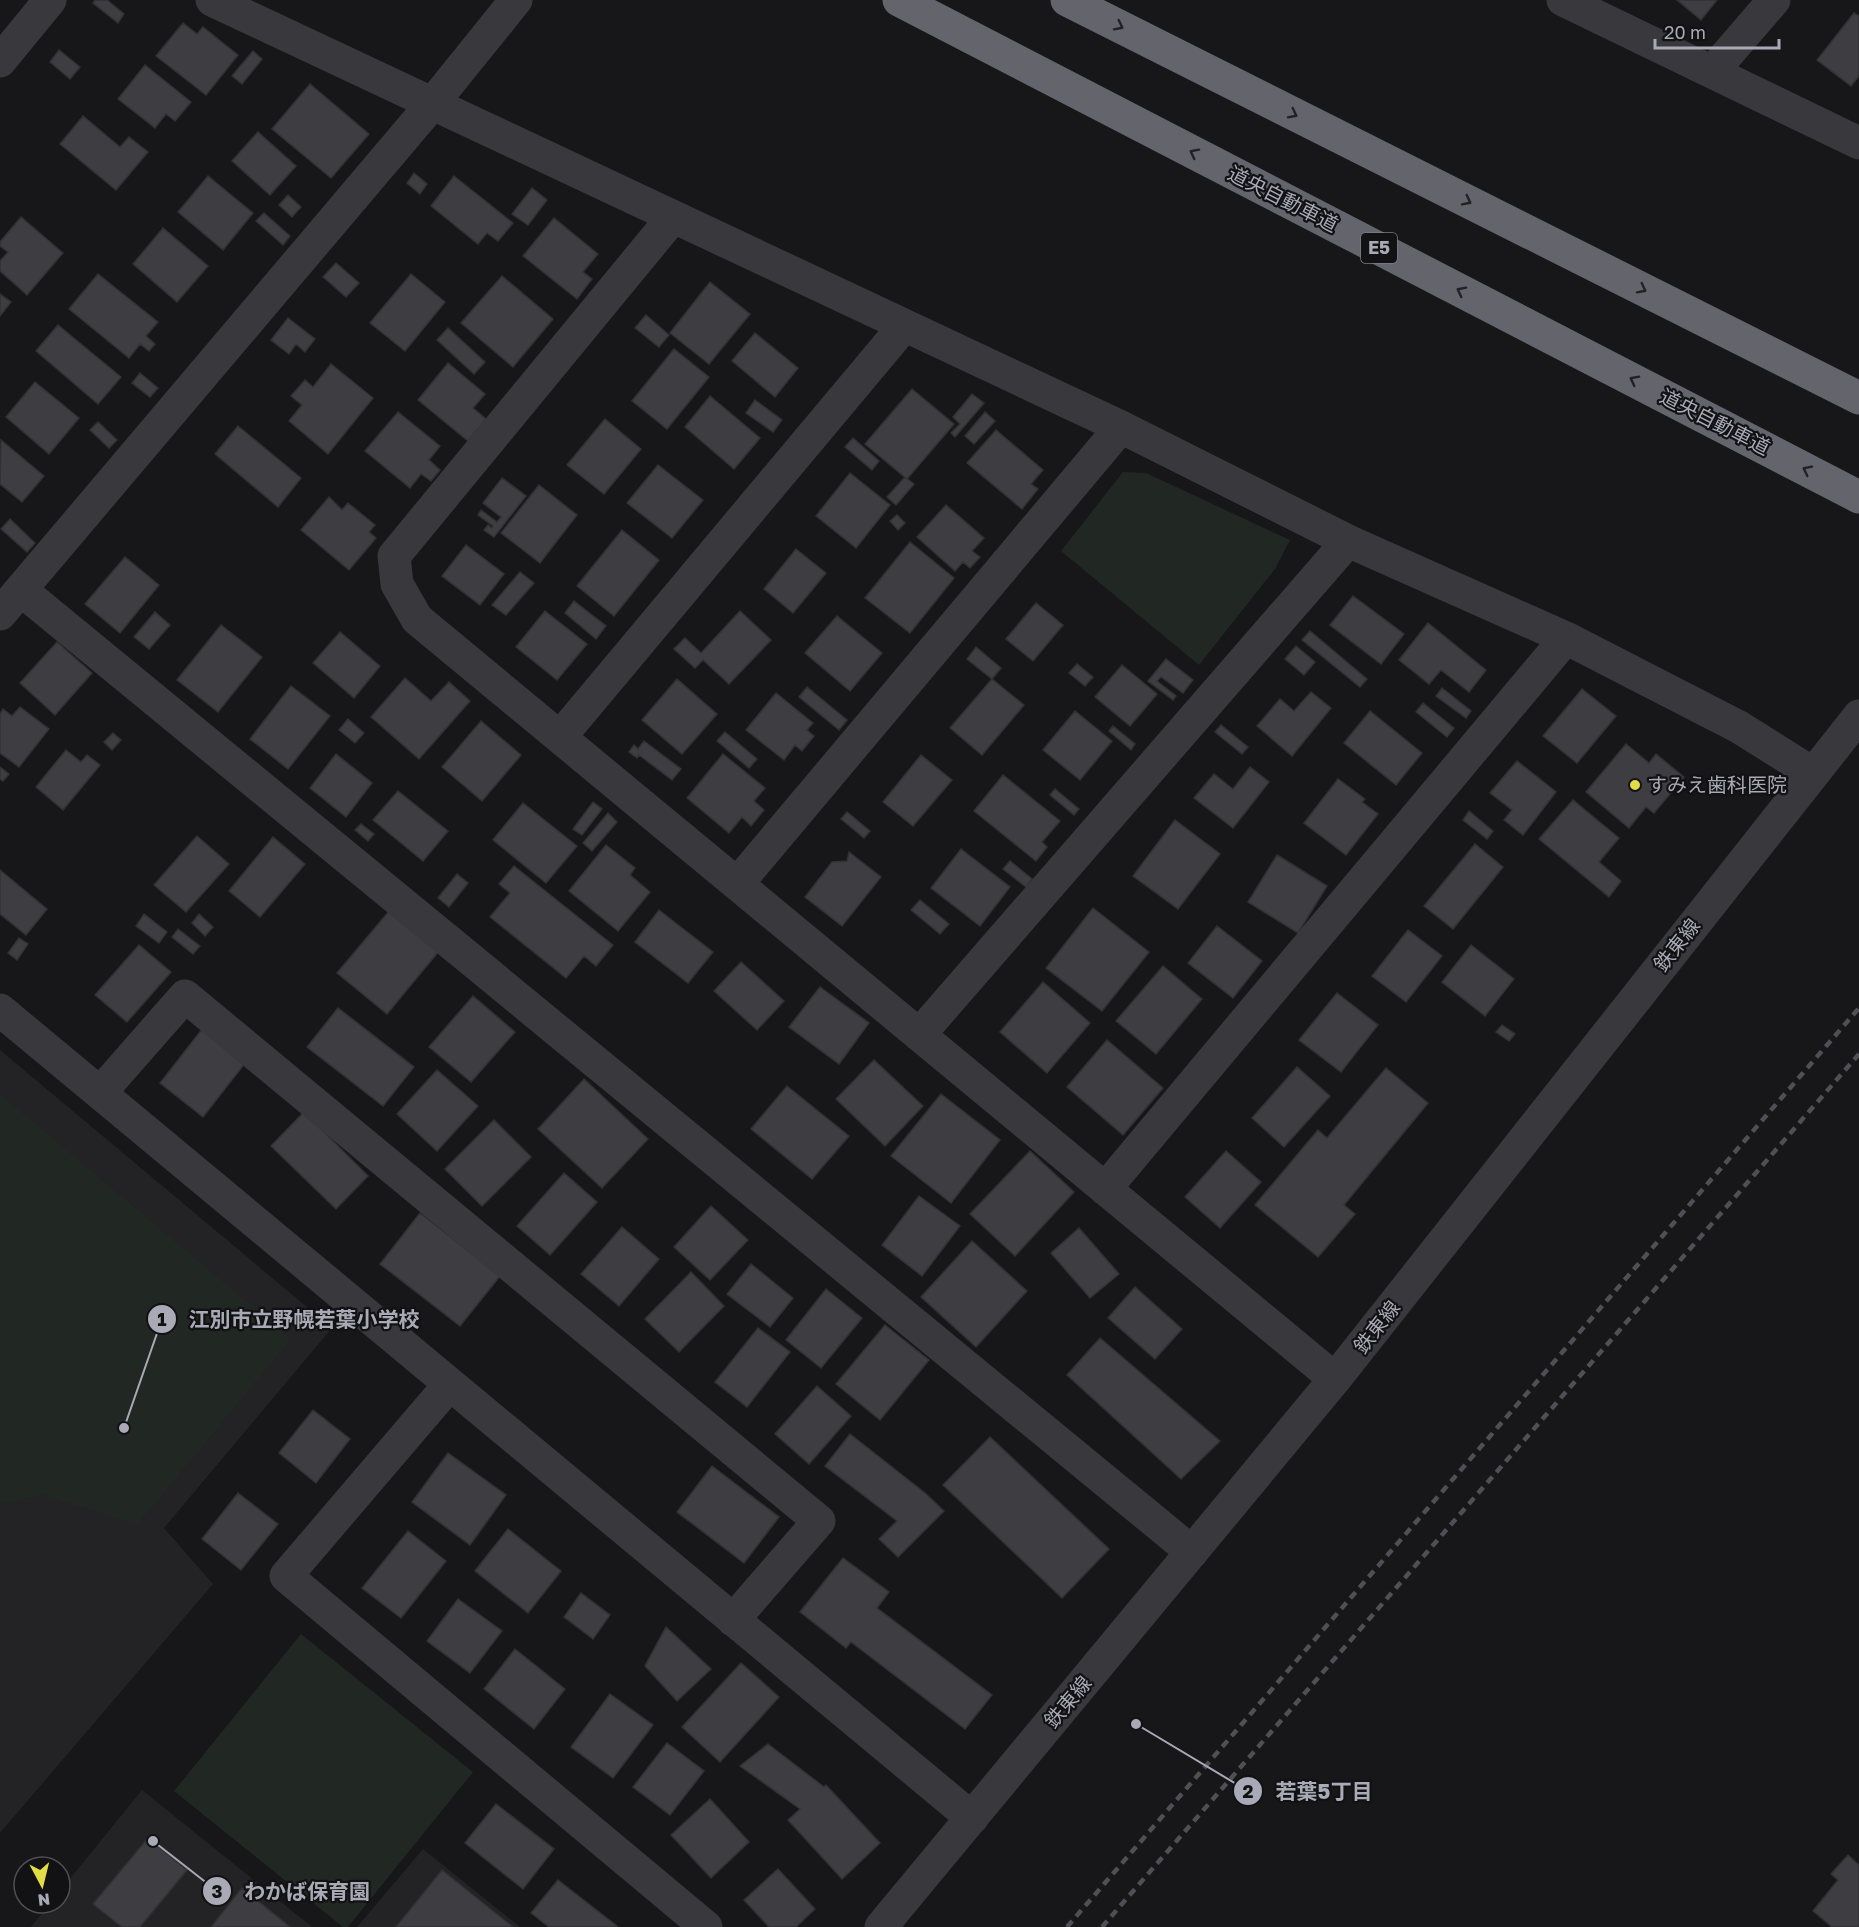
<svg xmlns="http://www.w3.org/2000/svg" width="1859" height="1927" font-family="'Golos Text','Noto Sans JP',sans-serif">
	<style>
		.built { fill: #232225 }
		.green { fill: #212823 }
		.building { fill: #3e3e42; stroke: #323134; stroke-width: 1.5 }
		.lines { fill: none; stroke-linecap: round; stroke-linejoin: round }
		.minor { stroke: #38383d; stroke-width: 33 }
		.tertiary { stroke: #38383d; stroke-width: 33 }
		.motorway { stroke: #64646d; stroke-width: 33 }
		.rail { stroke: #4f4f56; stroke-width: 4.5; stroke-dasharray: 8 6; stroke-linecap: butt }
		.oneway { stroke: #222225 }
		.poi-dot { fill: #e2dc45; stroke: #121113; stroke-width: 2 }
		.labels { text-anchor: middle; stroke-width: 4.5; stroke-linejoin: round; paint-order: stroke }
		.shield { fill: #121113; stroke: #7c7c86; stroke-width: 1.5 }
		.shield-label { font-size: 18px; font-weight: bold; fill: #aaaab7 }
		.street-label { font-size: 20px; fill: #aaaab7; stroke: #121113 }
		.poi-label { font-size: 20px; fill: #aaaab7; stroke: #121113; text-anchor: start }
		.leader { fill: none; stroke: #aaaab7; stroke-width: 2 }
		.callout-dot { fill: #aaaab7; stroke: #121113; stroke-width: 2 }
		.mark-label { font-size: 18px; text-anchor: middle; font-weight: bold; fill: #111 }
		.callout-label { font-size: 21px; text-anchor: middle; font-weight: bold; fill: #aaaab7; stroke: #121113; stroke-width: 4.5; stroke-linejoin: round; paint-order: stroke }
	</style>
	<rect width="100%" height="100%" fill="#171618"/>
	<path class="built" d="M0 1050 332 1328 164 1528 213 1584 0 1833Z
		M142 1790 312 1927H31L50 1903H60V1891Z
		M423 1849 520 1927H357Z"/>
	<path class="green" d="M1123 472 1146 473 1290 540 1275 569 1199 665 1061 551Z
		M0 1094 291 1339 138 1524 42 1495 0 1504Z
		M301 1634 473 1772 348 1927H343L174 1791Z"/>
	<path class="building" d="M95 0H107L124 14 118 23 93 3Z
		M1677 0H1717L1701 20Z
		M1854 13 1859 16V76L1851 86 1817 60Z
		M183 23 197 34 203 27 238 55 206 95 156 56Z
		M59 50 80 67 70 79 50 62Z
		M253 51 262 59 242 84 232 76Z
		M145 65 191 102 175 121 166 114 155 128 118 99Z
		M310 84 369 134 331 178 272 129Z
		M83 116 120 147 129 137 148 152 116 190 60 144Z
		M258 132 296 166 270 195 232 161Z
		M414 173 427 184 420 194 407 183Z
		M208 176 253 213 223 250 178 212Z
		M454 176 513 223 498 241 487 233 478 244 431 206Z
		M532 188 547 200 528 225 512 214Z
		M288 195 301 207 292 217 279 205Z
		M264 213 290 236 283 245 256 221Z
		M21 217 63 253 27 295 0 271V261L8 252 0 246V242Z
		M554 218 598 254 583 272 592 279 577 299 523 256Z
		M163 228 208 266 177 302 133 264Z
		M336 263 359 283 346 297 323 277Z
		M98 274 158 322 146 336 155 344 149 351 140 344 129 358 69 309Z
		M411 274 445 302 405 351 370 323Z
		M502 276 553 319 513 367 461 323Z
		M710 282 750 314 709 364 670 333Z
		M0 294 11 302 0 316Z
		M646 315 669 335 659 347 635 328Z
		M288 318 315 339 305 352 296 344 289 354 271 340Z
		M58 325 121 377 98 404 36 351Z
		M448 328 485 362 474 374 437 340Z
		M755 333 798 368 775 397 732 361Z
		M674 349 709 377 667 429 632 401Z
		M448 363 485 394 473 408 486 419 468 441 418 400Z
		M331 364 373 398 328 454 289 421 302 405 291 396 305 380 313 387Z
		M140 373 158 388 150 397 132 383Z
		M35 382 79 418 49 454 6 417Z
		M912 389 954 424 907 479 865 444Z
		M972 394 984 403 955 437 951 433 960 424 953 417Z
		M710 396 760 438 734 469 685 427Z
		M755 400 782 420 773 432 746 413Z
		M398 412 440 446 429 460 440 470 431 481 421 474 410 488 365 451Z
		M985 412 995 421 974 444 965 436Z
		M605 419 641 449 604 494 567 465Z
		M98 422 117 440 109 448 90 430Z
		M238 426 301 478 278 507 215 454Z
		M996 430 1043 470 1031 484 1038 489 1022 509 967 463Z
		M853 438 879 461 872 470 845 447Z
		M1 440 44 476 22 502 0 484Z
		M658 465 703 500 672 538 627 503Z
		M850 473 890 505 856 548 816 516Z
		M905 477 914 484 896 505 887 497Z
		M502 478 526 496 494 537 484 530 488 525 492 528 493 526 478 515 481 510 497 522 501 517 483 503Z
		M539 485 577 515 540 563 501 533Z
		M329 497 342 510 348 503 375 525 369 532 376 538 349 570 301 530Z
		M946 505 984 538 972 551 980 557 970 568 963 562 955 571 917 537Z
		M897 515 905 523 898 530 890 521Z
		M10 519 35 543 27 552 1 529Z
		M622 530 659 560 614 616 577 586Z
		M910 542 954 578 910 633 865 598Z
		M466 545 504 574 480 605 442 576Z
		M796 549 826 573 793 613 764 589Z
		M125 557 159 585 120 633 85 604Z
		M520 572 534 583 506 615 492 605Z
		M1353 596 1404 634 1381 664 1330 625Z
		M574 601 606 626 596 639 565 613Z
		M1036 603 1063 625 1033 661 1006 639Z
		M545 611 587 644 557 680 516 647Z
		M740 611 771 640 729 684 703 660 695 668 674 649 685 638 701 653Z
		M155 612 170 625 149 649 134 637Z
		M837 616 882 653 850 691 805 653Z
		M1428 623 1486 670 1469 692 1441 670 1429 684 1399 660Z
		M221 625 262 657 218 712 177 680Z
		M1310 631 1367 679 1360 687 1302 640Z
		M340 632 380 666 354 698 313 663Z
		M57 642 92 673 55 715 20 683Z
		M1296 646 1315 662 1304 675 1285 659Z
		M976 647 1001 668 992 679 967 659Z
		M1166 659 1193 680 1183 693 1161 677 1157 681 1176 696 1173 700 1148 681Z
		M1077 664 1093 677 1085 686 1069 673Z
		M1122 665 1157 694 1130 726 1095 697Z
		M405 678 431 701 449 682 470 701 419 759 371 717Z
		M677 679 717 714 682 754 642 720Z
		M992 679 1024 705 982 755 950 728Z
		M291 686 330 716 288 769 250 739Z
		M807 687 847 720 839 730 799 697Z
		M1442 688 1471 711 1466 718 1436 696Z
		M1582 689 1616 716 1577 763 1543 736Z
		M1311 692 1331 708 1292 756 1257 726 1280 699 1294 711Z
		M776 693 813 723 807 730 814 736 802 751 795 745 784 760 746 730Z
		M1423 703 1454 728 1447 737 1416 712Z
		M20 707 49 729 19 767 0 753V714L3 709 12 716Z
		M1075 711 1112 741 1080 780 1043 750Z
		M1370 711 1422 753 1396 785 1344 743Z
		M348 719 364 733 355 743 339 730Z
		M481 721 521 755 482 801 442 767Z
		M1221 725 1248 747 1242 754 1215 732Z
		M1113 726 1135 744 1131 750 1109 731Z
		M725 732 757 759 749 768 717 741Z
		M113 733 121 740 112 750 104 742Z
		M644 741 681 769 672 780 639 755 637 758 629 752 634 745 638 749Z
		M1626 744 1649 763 1656 754 1684 777 1654 813 1646 807 1629 828 1586 792Z
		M66 750 81 762 87 755 100 765 63 810 36 787Z
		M336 754 372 783 346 817 310 788Z
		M723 754 765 788 754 801 764 810 751 826 742 817 729 833 687 798Z
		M921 755 952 780 913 826 883 802Z
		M1517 761 1556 792 1523 835 1504 820 1512 810 1490 793Z
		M0 767 9 774 3 781 0 779Z
		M1250 767 1269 782 1233 828 1194 798 1214 774 1233 789Z
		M1003 775 1060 821 1042 842 1047 847 1036 861 974 811Z
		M1338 779 1365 799 1362 802 1378 814 1346 855 1304 823Z
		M1055 789 1079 809 1074 815 1050 795Z
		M398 791 448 831 423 861 373 820Z
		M1573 800 1619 838 1599 862 1621 881 1609 897 1539 839Z
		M593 802 602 809 582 835 573 829Z
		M523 803 577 846 546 883 493 840Z
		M1469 811 1493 831 1487 839 1463 820Z
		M847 812 870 831 864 838 841 819Z
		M608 813 617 822 592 851 583 843Z
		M1175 820 1220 854 1178 909 1133 876Z
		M361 824 374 834 368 841 355 830Z
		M197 836 229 864 186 912 154 885Z
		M273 837 305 864 260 917 229 891Z
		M1475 844 1503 867 1453 929 1424 906Z
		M606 845 635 868 630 875 650 892 618 931 569 891Z
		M961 849 1010 887 980 926 931 888Z
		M849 852 881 877 842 926 805 897 832 862 847 861Z
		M1277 855 1327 886 1298 933 1248 902Z
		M1010 861 1032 879 1026 887 1003 869Z
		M514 866 613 945 596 966 584 956 566 978 490 917 510 893 499 884Z
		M0 870 47 909 26 935 0 914Z
		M457 874 468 883 449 907 438 898Z
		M920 900 949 924 940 934 911 910Z
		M1093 908 1149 952 1102 1011 1046 968Z
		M390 910 439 951 387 1014 337 973Z
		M659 910 713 952 688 983 635 942Z
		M144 914 167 932 159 943 136 926Z
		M199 914 213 927 205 936 192 923Z
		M1217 926 1262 961 1233 998 1188 963Z
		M178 929 200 946 193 954 172 937Z
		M1408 930 1442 956 1406 1002 1372 976Z
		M19 938 28 944 17 960 8 953Z
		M139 945 171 972 127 1022 95 995Z
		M1471 945 1514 979 1485 1016 1442 982Z
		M741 962 784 1001 757 1030 714 991Z
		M1163 966 1202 999 1156 1054 1116 1021Z
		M1043 982 1090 1023 1047 1073 1000 1032Z
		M820 987 869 1023 839 1064 789 1027Z
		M1337 993 1378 1025 1341 1072 1299 1040Z
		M473 996 515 1032 471 1082 429 1047Z
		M338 1008 414 1067 383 1106 307 1047Z
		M1502 1025 1515 1034 1509 1041 1496 1032Z
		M203 1028 246 1062 203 1117 160 1083Z
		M1107 1040 1163 1088 1123 1135 1067 1087Z
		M874 1060 923 1106 885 1146 836 1099Z
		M1297 1067 1330 1096 1284 1147 1252 1118Z
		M1386 1068 1428 1103 1344 1205 1355 1214 1318 1257 1255 1205 1318 1130 1327 1138Z
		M437 1070 478 1106 437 1151 397 1114Z
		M584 1079 648 1139 602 1188 538 1129Z
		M787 1086 849 1136 812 1179 751 1129Z
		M941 1094 1000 1140 951 1203 891 1156Z
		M304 1112 368 1176 336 1209 271 1146Z
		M494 1120 531 1157 482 1206 445 1169Z
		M1030 1151 1074 1192 1015 1256 970 1214Z
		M1226 1151 1261 1182 1220 1228 1185 1197Z
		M564 1173 597 1202 550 1255 517 1226Z
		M919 1196 960 1226 922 1276 882 1245Z
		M711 1206 748 1240 710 1280 674 1247Z
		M420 1213 500 1276 460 1326 380 1264Z
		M622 1227 659 1259 619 1306 581 1274Z
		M1079 1228 1119 1274 1090 1298 1051 1253Z
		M972 1241 1027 1291 976 1347 921 1297Z
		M751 1264 793 1298 770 1327 727 1294Z
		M691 1272 724 1306 679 1352 645 1319Z
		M1135 1287 1182 1329 1155 1359 1108 1318Z
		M826 1289 862 1318 821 1368 786 1340Z
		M885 1325 929 1360 880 1420 836 1384Z
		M758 1328 790 1352 747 1407 715 1382Z
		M1100 1338 1220 1441 1181 1479 1067 1375Z
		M817 1386 851 1416 809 1464 775 1434Z
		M313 1410 350 1439 316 1483 279 1453Z
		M850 1434 925 1493 944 1511 898 1557 879 1539 897 1521 825 1466Z
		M990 1437 1109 1549 1062 1598 943 1485Z
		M448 1453 506 1495 470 1545 412 1502Z
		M712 1466 779 1517 744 1563 677 1512Z
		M238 1493 278 1524 241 1570 202 1539Z
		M508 1529 561 1571 528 1613 475 1571Z
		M408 1531 446 1561 401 1618 362 1588Z
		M843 1558 889 1592 877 1608 992 1695 965 1729 851 1642 846 1648 800 1612Z
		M581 1593 610 1615 593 1639 564 1617Z
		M458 1599 502 1631 470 1673 427 1641Z
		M666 1627 711 1669 677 1701 645 1666Z
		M515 1649 565 1689 534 1729 484 1689Z
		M741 1663 779 1697 720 1762 682 1727Z
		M610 1694 653 1725 613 1778 571 1747Z
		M667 1743 704 1771 670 1815 633 1787Z
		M768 1744 824 1787 826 1785 880 1843 842 1879 788 1820 800 1809 740 1766Z
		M710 1799 749 1842 711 1878 671 1835Z
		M496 1804 554 1849 523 1889 465 1843Z
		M148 1838 187 1870 140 1927H122L93 1904Z
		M1848 1855 1859 1865V1927H1832L1813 1911 1838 1880 1831 1874Z
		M778 1869 815 1909 796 1927H769L744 1900Z
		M442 1870 513 1927H396Z
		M558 1880 617 1926 616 1927H549L531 1913Z
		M242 1888 290 1927H211Z"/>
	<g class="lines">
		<path class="minor" d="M212 0 1121 427 1348 541 1566 638 1739 727 1812 773
			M1563 0 1859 143
			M0 61 50 0
			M1712 72 1774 0
			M673 217 394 556 397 584 417 619 1335 1379
			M21 590 1192 1552
			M0 614 432 104 516 0
			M560 737 904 326
			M737 884 1121 427
			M0 1010 972 1818
			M919 1035 1348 541
			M100 1093 185 996 819 1521 733 1620
			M1105 1189 1566 638
			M450 1384 286 1576 706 1927"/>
		<path class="tertiary" d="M881 1927 1335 1379 1859 716"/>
		<path class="motorway" d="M899 0 1859 497
			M1067 0 1859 398"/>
		<path class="rail" d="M1067 1927 1859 1008
			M1102 1927 1859 1054"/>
	</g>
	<defs><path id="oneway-chevron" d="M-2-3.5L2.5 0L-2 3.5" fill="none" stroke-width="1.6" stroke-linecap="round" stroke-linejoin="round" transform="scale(1.5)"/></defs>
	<g class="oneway">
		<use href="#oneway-chevron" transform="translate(1119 26) rotate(27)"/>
		<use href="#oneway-chevron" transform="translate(1293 114) rotate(27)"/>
		<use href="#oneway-chevron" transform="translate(1194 153) rotate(-153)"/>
		<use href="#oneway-chevron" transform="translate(1467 201) rotate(27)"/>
		<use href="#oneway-chevron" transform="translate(1642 289) rotate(27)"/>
		<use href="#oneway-chevron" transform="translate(1461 291) rotate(-153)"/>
		<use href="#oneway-chevron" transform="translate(1634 380) rotate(-153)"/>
		<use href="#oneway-chevron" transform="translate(1807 470) rotate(-153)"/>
	</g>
	<circle class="poi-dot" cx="1635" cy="785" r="6"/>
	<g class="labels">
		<rect class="shield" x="1361" y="233" width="36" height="30" rx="4.5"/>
		<g class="shield-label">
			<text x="1379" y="254">E5</text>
		</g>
		<g class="street-label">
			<text transform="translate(1283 199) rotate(27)" y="7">道央自動車道</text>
			<text transform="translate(1715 422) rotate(27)" y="7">道央自動車道</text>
			<text transform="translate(1677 945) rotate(-52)" y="7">鉄東線</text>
			<text transform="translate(1377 1327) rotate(-52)" y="7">鉄東線</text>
			<text transform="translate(1068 1702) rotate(-50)" y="7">鉄東線</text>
		</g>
		<g class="poi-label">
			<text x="1647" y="792">すみえ歯科医院</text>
		</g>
	</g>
	<path class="leader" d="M124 1428L162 1319M1136 1724L1248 1791M153 1841L217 1891"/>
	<g class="callout-dot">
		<circle cx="124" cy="1428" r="6"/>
		<circle cx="1136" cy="1724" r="6"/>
		<circle cx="153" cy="1841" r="6"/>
		<circle cx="162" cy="1319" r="15"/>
		<circle cx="1248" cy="1791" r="15"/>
		<circle cx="217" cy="1891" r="15"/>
	</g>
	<g class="mark-label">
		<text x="162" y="1326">1</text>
		<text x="1248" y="1798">2</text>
		<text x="217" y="1898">3</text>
	</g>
	<g class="callout-label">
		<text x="304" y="1327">江別市立野幌若葉小学校</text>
		<text x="1324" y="1799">若葉5丁目</text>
		<text x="307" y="1899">わかば保育園</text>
	</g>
	<g transform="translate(42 1885) rotate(173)"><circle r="28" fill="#121113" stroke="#4f4e55" stroke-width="1.5"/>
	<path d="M0-4.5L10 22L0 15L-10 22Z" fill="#e2dc45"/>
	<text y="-9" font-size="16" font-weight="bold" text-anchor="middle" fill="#aaaab7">N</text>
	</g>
	<path d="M1655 39v9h124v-9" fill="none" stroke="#aaaab7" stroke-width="3"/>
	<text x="1664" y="39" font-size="18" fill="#aaaab7" stroke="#121113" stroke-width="4.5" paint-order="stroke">20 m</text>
</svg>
